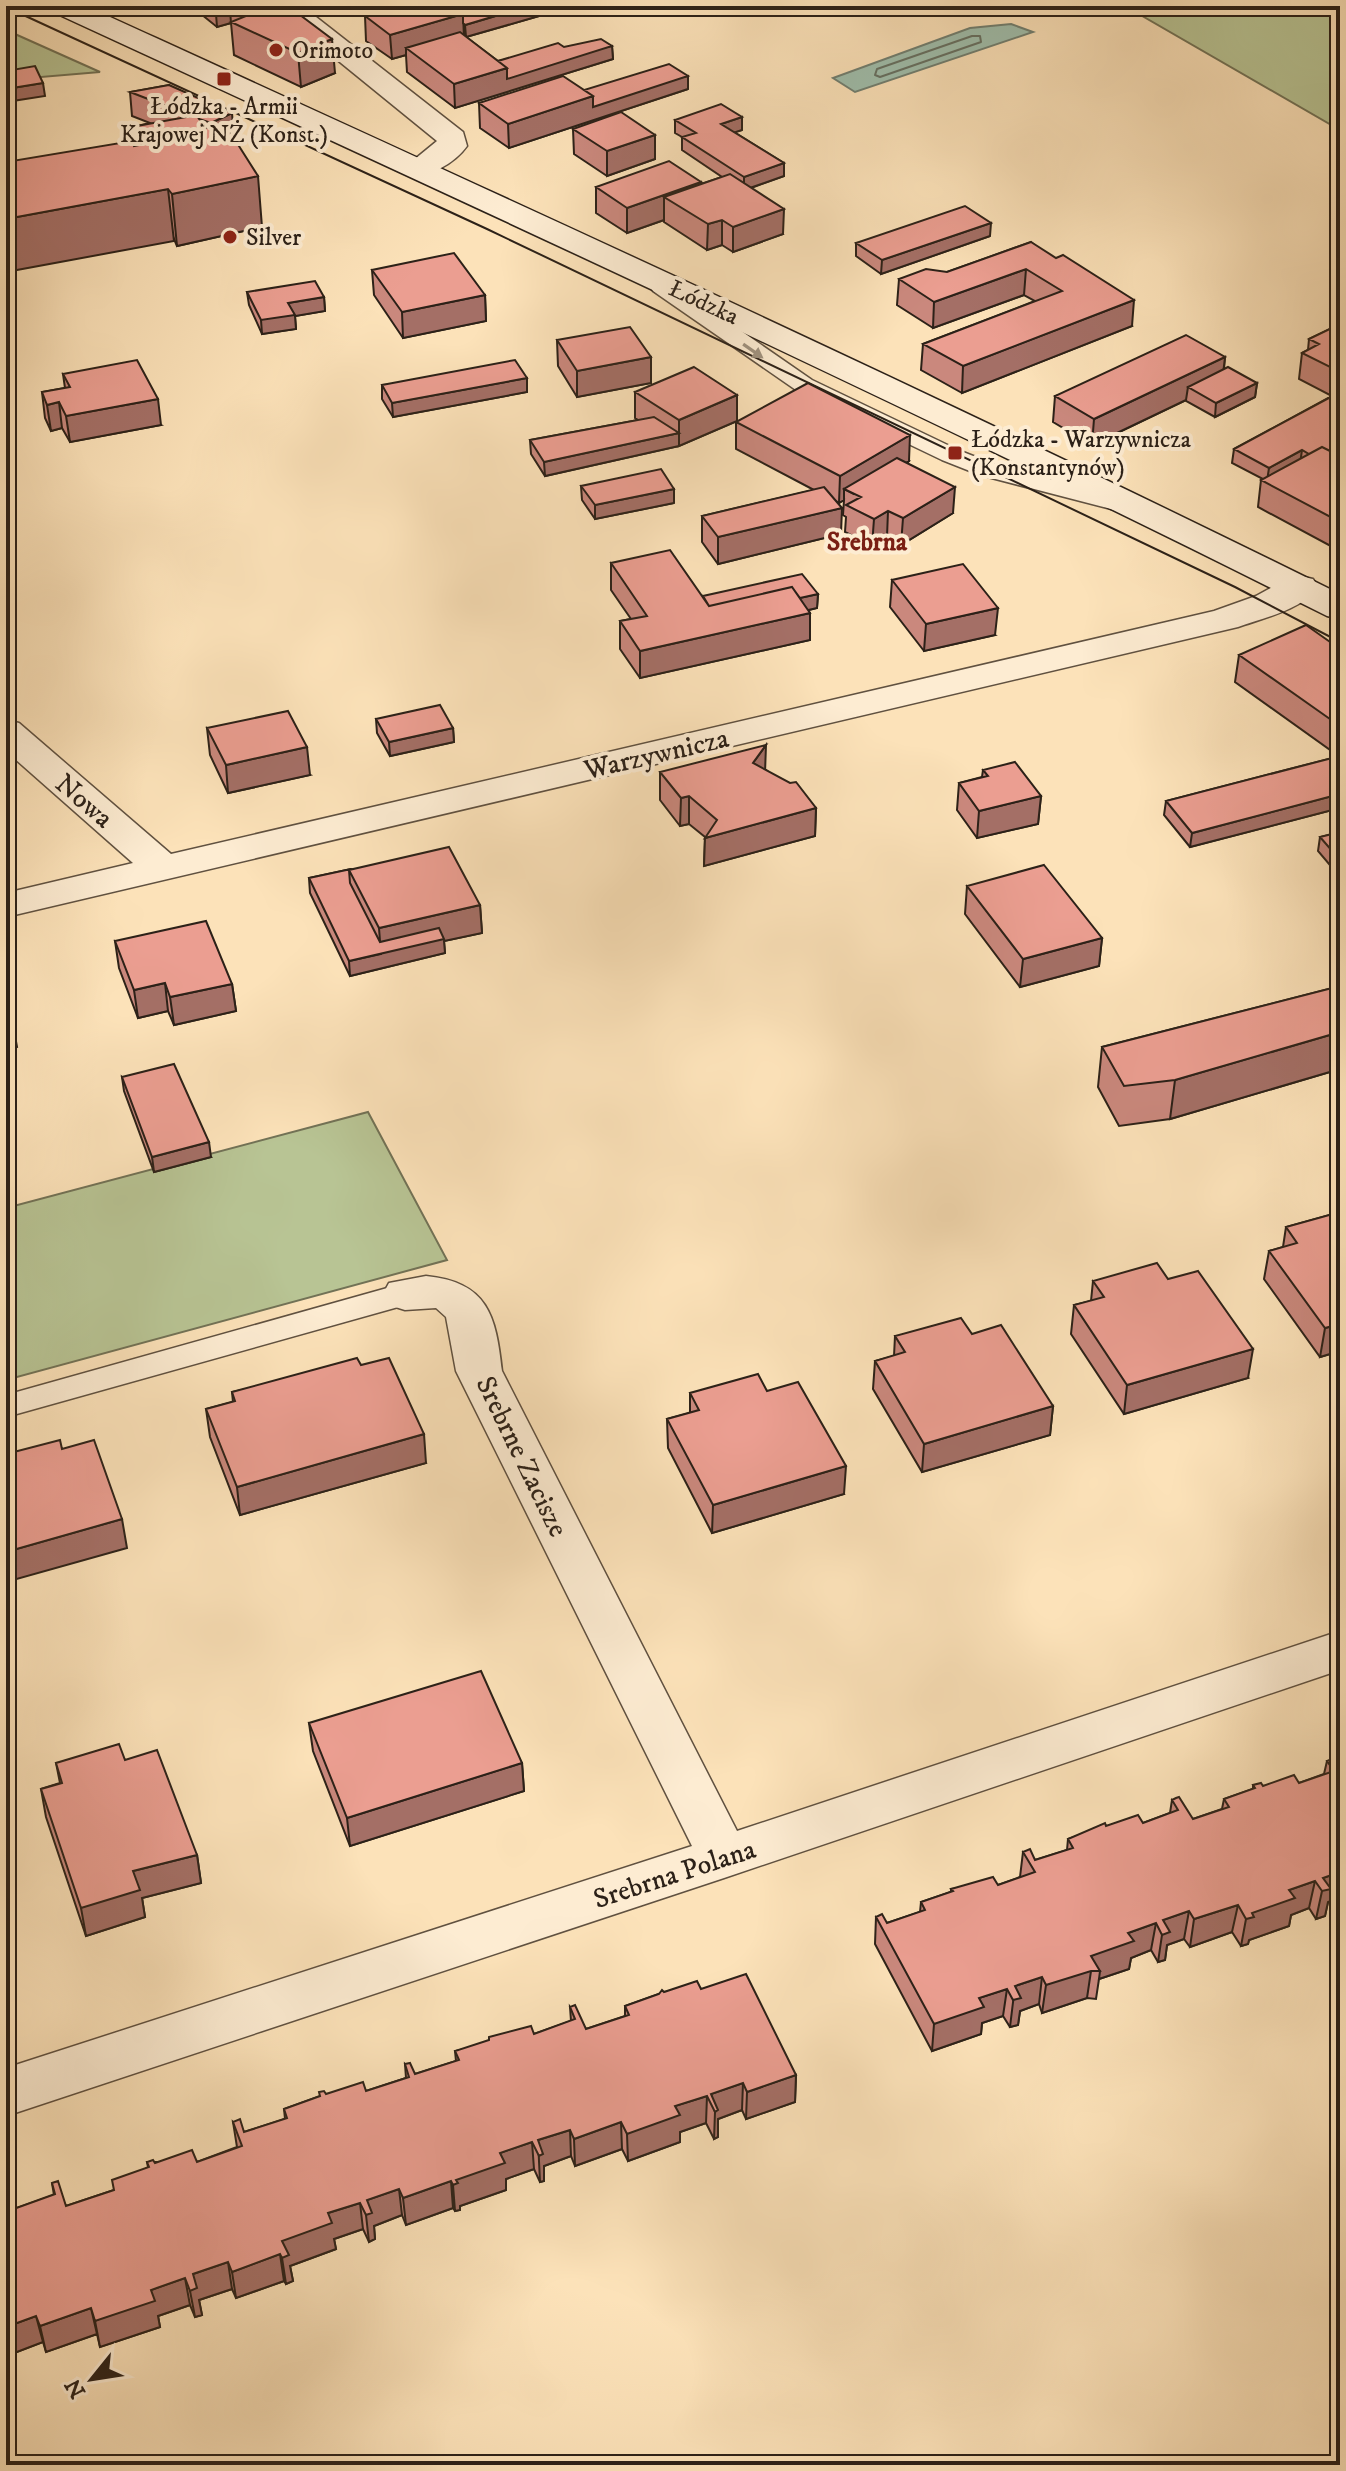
<svg xmlns="http://www.w3.org/2000/svg" width="1346" height="2471" font-family="'IM FELL DW Pica',serif">
	<style>
		.green { fill: #b8c494; stroke: #727256; stroke-width: 2 }
		.water { fill: #9fbeac; stroke: #717f71; stroke-width: 2 }
		.lines { fill: none; stroke-linecap: round; stroke-linejoin: round }
		.shore { stroke: #667062; stroke-width: 2 }
		.service-casing { stroke: #605140; stroke-width: 3 }
		.minor-casing { stroke: #605140; stroke-width: 3 }
		.secondary-casing { stroke: #2c2118; stroke-width: 3 }
		.service { fill: #fdecd2; fill-rule: evenodd }
		.minor { fill: #fdecd2; fill-rule: evenodd }
		.secondary { fill: #fdecd2; fill-rule: evenodd }
		.tram { stroke: #2c2118; stroke-width: 2 }
		.wall { fill: #ca887d; stroke: #2c2118; stroke-width: 2 }
		.shaded-wall { fill: #a46f66; stroke: #2c2118; stroke-width: 2 }
		.building { fill: #eb9e91; stroke: #2c2118; stroke-width: 2 }
		.oneway { fill: #9f917e }
		.poi-dot { fill: #8f2418; stroke: #fdecd2; stroke-width: 3 }
		.labels { text-anchor: middle; stroke-width: 8; stroke-linejoin: round; paint-order: stroke }
		.far-poi-label { font-size: 24px; fill: #2c2118; stroke: #fdecd2; text-anchor: start }
		.far-street-label { font-size: 24px; fill: #2c2118; stroke: #fdecd2 }
		.far-neighbourhood-label { font-size: 26px; font-weight: bold; fill: #7a1f14; stroke: #fdecd2 }
		.street-label { font-size: 28px; fill: #2c2118; stroke: #fdecd2 }
	</style>
	<rect width="100%" height="100%" fill="#fce2b9"/>
	<filter id="stains"><feTurbulence type="fractalNoise" baseFrequency=".0025" numOctaves="4"/><feColorMatrix values="0 0 0 0 .2 0 0 0 0 .09 0 0 0 0 .02 0 0 0 .5 -.17"/></filter>
	<radialGradient id="worn" r=".72"><stop offset=".6" stop-color="#630" stop-opacity="0"/><stop offset="1" stop-color="#630" stop-opacity=".3"/></radialGradient>
	<path class="green" d="M1125 6H1340V130Z
		M6 30 100 72 6 80Z
		M368 1112 447 1260 6 1380V1208Z"/>
	<path class="water" d="M1011 24 1033 32 855 92 833 78 970 28Z"/>
	<g class="lines">
		<path class="shore" d="M972 36H980L981 42 880 77 875 75 877 69Z"/>
		<defs>
			<path id="service" d="M661 280 669 281 812 380 958 450 996 465 1123 498 1127 503 1123 508 1115 510 980 475 942 460 796 390 653 291 650 286 653 281Z
				M405 1283 416 1286 420 1294 416 1302 6 1417V1395Z"/>
			<path id="minor" d="M271 6H302L463 132 467 146C455 163 428 179 408 174L404 168 437 141Z
				M1300 576 1313 579 1318 587C1302 610 1263 618 1238 627L6 917V893L133 863 6 751V720L19 723 171 854 1214 611 1256 596 1287 579Z
				M426 1276C488 1282 496 1316 502 1371L737 1831 1340 1631V1670L724 1878 6 2116V2068L692 1846 456 1371 446 1317 436 1308 405 1310 389 1305 383 1294 389 1283Z"/>
			<path id="secondary" d="M49 6H86C506 198 926 389 1340 594V619L1327 616C907 405 480 209 53 12Z"/>
		</defs>
		<use href="#service" class="service-casing"/>
		<use href="#minor" class="minor-casing"/>
		<use href="#secondary" class="secondary-casing"/>
		<use href="#service" class="service"/>
		<use href="#minor" class="minor"/>
		<use href="#secondary" class="secondary"/>
		<path class="tram" d="M6 7 487 229 1235 587 1340 642"/>
	</g>
	<path class="wall" d="M191 6H288L335 73 301 87 234 55 231 23 217 27Z
		M483 6H545L546 14 466 37 498 61 564 47 612 46 613 59 455 108 407 72 406 55 392 59 366 41 365 16 460 12Z
		M169 85 234 138 262 227 177 246 134 146 139 145 137 126 150 123 132 116 130 92Z
		M688 89 509 148 480 128 479 103 584 90Z
		M675 120 742 130 734 132 784 163V176L751 188 783 234 733 252 722 245 707 250 664 222V220L627 233 596 213V187L701 184 722 177 682 150V137L675 133Z
		M573 129 655 135V159L607 176 574 154Z
		M990 236 881 274 856 256V243Z
		M1031 242 1132 326 962 393 921 370 923 344 1035 301 1024 295 933 328 897 305 899 279 947 272Z
		M372 270 485 295 486 321 403 338 374 295Z
		M247 292 324 297 325 311 295 316 296 329 262 334 249 305Z
		M1340 324V551L1258 507 1261 480 1263 479 1232 463 1234 449 1332 396 1299 379 1302 353 1308 350 1309 339Z
		M557 340 651 357V383L577 397 558 366Z
		M1225 357 1224 369 1257 383 1255 397 1215 417 1186 401V400L1092 445 1053 422 1055 396Z
		M63 374 161 425 70 442 62 428 51 431 45 418 42 392 65 388Z
		M527 378V392L393 417 382 399V385Z
		M635 392 737 421 679 446 545 476 531 454 530 440 638 420 635 418Z
		M736 422 909 461 907 463 953 513 901 545 887 537 872 546 845 532 846 517 843 515 844 500 839 503 836 501 841 534 718 564 702 542V516L814 490 736 449Z
		M581 486 674 503 595 519 582 500Z
		M611 563 703 596 818 594 817 608 809 610 810 640 640 678 620 649V621L631 619 611 590Z
		M892 580 995 635 924 651 890 607Z
		M1340 649V748L1333 752 1235 682 1239 655Z
		M376 719 453 728 454 742 390 756 377 733Z
		M207 728 310 775 228 793 210 755Z
		M1340 756V808L1190 847 1164 815 1166 801Z
		M766 770 816 808 815 836 704 866 705 837 689 824 680 826 660 800V772Z
		M983 770 1041 796 1038 824 977 838 957 810 959 783 982 777Z
		M1340 832V877L1318 851 1320 837Z
		M351 869 480 905 482 933 444 941 445 953 350 976 310 893 309 878Z
		M967 886 1102 938 1099 966 1020 987 965 914Z
		M115 941 232 984 236 1011 174 1025 168 1011 138 1018 119 968Z
		M1340 986V1069L1170 1119 1119 1126 1098 1087 1102 1047Z
		M122 1077 211 1157 154 1172 124 1091Z
		M1340 1212V1351L1320 1357 1264 1279 1269 1251 1283 1247 1286 1227Z
		M1093 1281 1248 1378 1124 1414 1071 1334 1074 1305 1091 1301Z
		M972 1334 1053 1406 1050 1435 922 1472 873 1389 875 1361 894 1356 895 1336Z
		M361 1365 426 1463 240 1515 210 1437 206 1409 233 1402 232 1392Z
		M767 1391 844 1494 712 1533 668 1448 667 1419 690 1413V1393Z
		M309 1723 522 1763 524 1791 350 1846 313 1751Z
		M1340 1757 1328 1902 1325 1916 1316 1919 1309 1908 1291 1915 1289 1926 1249 1940 1248 1944 1241 1946 1232 1932 1190 1947 1184 1939 1167 1945 1165 1960 1158 1962 1151 1950 1131 1958 1129 1969 1099 1979 1096 1999 1087 1998 1042 2013 1039 2004 1020 2011 1018 2025 1010 2027 1003 2016 982 2023 981 2034 932 2051 875 1944 876 1917 887 1923 920 1912 921 1902 951 1892V1889L998 1885 1020 1877 1023 1852 1035 1860 1067 1850 1068 1839 1106 1826 1143 1823 1170 1813 1172 1800 1193 1819 1222 1809 1224 1799 1253 1789V1785L1263 1786 1299 1783 1324 1774 1327 1761Z
		M125 1760 197 1855 201 1883 142 1898 145 1917 86 1936 46 1817 41 1789 60 1783 56 1763Z
		M701 1989 796 2075 795 2102 746 2119 742 2110 718 2119V2137L714 2139 706 2123 680 2132V2142L628 2161 622 2149 575 2166 571 2156 544 2166V2181L540 2182 534 2169 506 2179V2190L460 2206V2210L455 2211 453 2208 406 2225 402 2215 374 2226 375 2239 369 2242 363 2229 334 2239 336 2249 290 2266 293 2281 286 2284 284 2281 236 2298 232 2289 199 2300 202 2315 195 2317 190 2305 158 2316 160 2327 100 2347 97 2334 46 2352 43 2342 9 2355 11 2362 6 2364V2201L11 2210 54 2195 52 2183 66 2206 114 2190 148 2167 147 2162H197L237 2147 233 2122 244 2132 285 2119 284 2109 326 2094 366 2091 406 2078 405 2064 415 2074 456 2061 455 2051 534 2034 571 2021 570 2007 586 2029 625 2016V2006L664 1992Z"/>
	<path class="shaded-wall" d="M529 6H545L546 14 466 37 465 25Z
		M230 10 231 23 217 27 216 14Z
		M463 14 464 38 406 48V55L392 59 390 35Z
		M332 39 335 73 301 87 298 53Z
		M612 46 613 59 455 108 454 84 507 68Z
		M688 76V89L509 148 508 124 593 96Z
		M43 83 45 96 6 102V89Z
		M232 113 234 138 214 148 211 123Z
		M742 117V130L721 137V124Z
		M655 135V159L607 176V151Z
		M784 163V176L744 190V177Z
		M258 176 262 227 177 246 172 194Z
		M701 182V207L664 197V220L627 233V208Z
		M168 189 174 241 6 272V219Z
		M784 209 783 234 733 252V227Z
		M722 220V245L707 250 708 224Z
		M991 223 990 236 881 274 882 260Z
		M1026 269 1024 295 933 328 934 302Z
		M485 295 486 321 403 338 402 312Z
		M324 297 325 311 295 316 296 329 262 334 261 320 288 303Z
		M1134 300 1132 326 962 393 963 366Z
		M651 357V383L577 397V371Z
		M1225 357 1222 383 1188 387 1186 400 1092 445 1094 419Z
		M527 378V392L393 417 392 403Z
		M1257 383 1255 397 1215 417 1216 403Z
		M737 395V421L679 446V420Z
		M158 399 161 425 70 442 66 416Z
		M59 402 62 428 51 431 47 405Z
		M679 433V446L545 476 544 462Z
		M910 435 909 461 854 494 844 489V500L839 503 840 476Z
		M1302 450 1300 464 1267 481 1269 468Z
		M955 487 953 513 901 545 903 518Z
		M674 489V503L595 519V505Z
		M842 508 841 534 718 564V537Z
		M888 511 887 537 872 546 874 519Z
		M818 594 817 608 709 633V618Z
		M998 608 995 635 924 651 926 624Z
		M810 613V640L640 678V651Z
		M1340 723V748L1333 752 1337 724Z
		M453 728 454 742 390 756 389 742Z
		M766 745 765 773 753 763Z
		M307 747 310 775 228 793 226 765Z
		M1340 794V808L1190 847 1192 833Z
		M689 796V824L680 826 681 798Z
		M1041 796 1038 824 977 838 979 811Z
		M816 808 815 836 704 866 705 838Z
		M480 905 482 933 444 941 445 953 350 976 349 961 381 954 379 928Z
		M1102 938 1099 966 1020 987 1023 959Z
		M165 983 168 1011 138 1018 134 990Z
		M232 984 236 1011 174 1025 170 997Z
		M12 1019 17 1047 6 1049V1020Z
		M1340 1032V1069L1170 1119 1175 1080Z
		M209 1142 211 1157 154 1172 152 1157Z
		M1340 1324V1351L1320 1357 1325 1328Z
		M1253 1349 1248 1378 1124 1414 1127 1385Z
		M1053 1406 1050 1435 922 1472 924 1444Z
		M424 1434 426 1463 240 1515 237 1487Z
		M846 1466 844 1494 712 1533 713 1505Z
		M122 1519 127 1548 6 1582V1552Z
		M522 1763 524 1791 350 1846 347 1818Z
		M197 1855 201 1883 142 1898 145 1917 86 1936 81 1908 133 1871Z
		M1340 1872V1898L1328 1902 1325 1916 1316 1919 1322 1891 1323 1878Z
		M1315 1881 1309 1908 1291 1915 1289 1926 1249 1940 1248 1944 1241 1946 1246 1919 1252 1913 1289 1890Z
		M1238 1905 1232 1932 1190 1947 1194 1919Z
		M1189 1911 1184 1939 1167 1945 1165 1960 1158 1962 1162 1935 1163 1920Z
		M1156 1923 1151 1950 1131 1958 1129 1969 1099 1979 1100 1971H1091L1087 1998 1042 2013 1046 1985 1128 1933Z
		M1042 1977 1039 2004 1020 2011 1018 2025 1010 2027 1015 1986Z
		M1007 1989 1003 2016 982 2023 981 2034 932 2051 934 2024 979 1998Z
		M796 2075 795 2102 746 2119 747 2092Z
		M743 2083 742 2110 718 2119V2137L714 2139 715 2112 711 2094Z
		M707 2096 706 2123 680 2132V2142L628 2161 627 2134 675 2106Z
		M621 2122 622 2149 575 2166 574 2139Z
		M570 2130 571 2156 544 2166V2181L540 2182 538 2140Z
		M532 2142 534 2169 506 2179V2190L460 2206V2210L455 2211 453 2185 456 2180 500 2153Z
		M451 2181 453 2208 406 2225 403 2198Z
		M399 2189 402 2215 374 2226 375 2239 369 2242 366 2215 367 2200Z
		M360 2203 363 2229 334 2239 336 2249 290 2266 293 2281 286 2284 282 2258V2241L328 2213Z
		M280 2254 284 2281 236 2298 232 2272Z
		M228 2262 232 2289 199 2300 202 2315 195 2317 190 2291 193 2274Z
		M185 2278 190 2305 158 2316 160 2327 100 2347 95 2321 151 2290Z
		M91 2308 97 2334 46 2352 40 2326Z
		M36 2316 43 2342 9 2355 6 2344V2327Z
		M6 2344 11 2362 6 2364Z"/>
	<path class="building" d="M205 6H230V10L216 14Z
		M251 6H288L332 39 298 53 231 22 258 11Z
		M402 6H451L463 14 390 35 365 16Z
		M483 6H529L465 25 463 23V14L460 12Z
		M460 32 507 68 454 84 406 48Z
		M601 39 612 46 507 79V68L498 61 558 43 564 47Z
		M669 64 688 76 593 107V96L584 90Z
		M35 66 43 83 6 89V71Z
		M563 76 593 96 508 124 479 103Z
		M169 85 232 113 211 123 199 119 197 115 192 116 130 92Z
		M721 104 742 117 721 124 784 163 744 177 682 137 696 133 675 120Z
		M621 112 655 135 607 151 573 129Z
		M197 115 205 128 225 124 258 176 172 194 168 189 6 219V162L132 141 134 146 148 143 137 126Z
		M669 161 701 182 627 208 596 187Z
		M730 174 784 209 733 227 722 220 708 224 664 197Z
		M965 206 991 223 882 260 856 243Z
		M1031 242 1056 258 1063 255 1134 300 963 366 923 344 1062 291 1026 269 934 302 899 279 926 269 947 272Z
		M454 253 485 295 402 312 372 270Z
		M315 281 324 297 288 303 295 315 261 320 247 292Z
		M1340 324V372L1302 353 1319 344 1309 339Z
		M630 327 651 357 577 371 557 340Z
		M1186 335 1225 357 1094 419 1055 396Z
		M137 360 158 399 66 416 59 402 47 405 42 392 70 387 63 374Z
		M515 360 527 378 392 403 382 385Z
		M694 367 737 395 679 420 635 392Z
		M1228 367 1257 383 1216 403 1188 387Z
		M808 383 910 435 840 476 736 422Z
		M1340 392V456L1322 447 1309 454 1302 450 1269 468 1234 449Z
		M654 417 679 433 544 462 530 440Z
		M1322 447 1340 456V522L1261 480Z
		M897 458 955 487 903 518 888 511 874 519 846 505 861 497 844 489Z
		M661 469 674 489 595 505 581 486Z
		M824 487 842 508 718 537 702 516Z
		M670 550 709 606 792 587 810 613 640 651 620 621 647 616 611 563Z
		M963 564 998 608 926 624 892 580Z
		M802 574 818 594 800 598 792 587 709 606 703 596Z
		M1306 625 1340 649V723L1337 724 1239 655Z
		M440 705 453 728 389 742 376 719Z
		M288 711 307 747 226 765 207 728Z
		M766 745 753 763 790 783 796 782 816 808 705 838 717 820 689 796 681 798 660 772Z
		M1340 756V794L1192 833 1166 801Z
		M1015 762 1041 796 979 811 959 783 988 776 983 770Z
		M1340 832V860L1320 837Z
		M449 847 480 905 379 928 349 870Z
		M1044 865 1102 938 1023 959 967 886Z
		M351 869 349 870 350 883 380 942 439 928 444 939 349 961 309 878Z
		M206 921 232 984 170 997 165 983 134 990 115 941Z
		M1340 986V1032L1175 1080 1124 1086 1102 1047Z
		M6 1001 12 1019 6 1020Z
		M174 1064 209 1142 152 1157 122 1077Z
		M1340 1212V1324L1325 1328 1269 1251 1297 1243 1286 1227Z
		M1157 1263 1168 1279 1198 1271 1253 1349 1127 1385 1074 1305 1104 1297 1093 1281Z
		M961 1318 972 1334 1001 1325 1053 1406 924 1444 875 1361 905 1352 895 1336Z
		M357 1358 361 1365 389 1358 424 1434 237 1487 206 1409 235 1401 232 1392Z
		M758 1374 767 1391 798 1382 846 1466 713 1505 667 1419 699 1410 690 1393Z
		M60 1440 62 1449 94 1440 122 1519 6 1552V1454Z
		M481 1671 522 1763 347 1818 309 1723Z
		M119 1744 125 1760 157 1750 197 1855 133 1871 140 1890 81 1908 41 1789 62 1783 56 1763Z
		M1340 1757V1872L1323 1878 1331 1889 1322 1891 1315 1881 1289 1890 1295 1898 1252 1913 1254 1917 1246 1919 1238 1905 1194 1919 1189 1911 1163 1920 1170 1932 1162 1935 1156 1923 1128 1933 1134 1941 1091 1956 1100 1971H1091L1046 1985 1042 1977 1015 1986 1021 1998 1013 2000 1007 1989 979 1998 984 2007 934 2024 876 1917 882 1914 887 1923 925 1910 921 1902 953 1891 951 1889 993 1877 998 1885 1035 1872 1023 1852 1030 1849 1035 1860 1073 1848 1068 1839 1105 1823 1106 1826 1138 1815 1143 1823 1178 1810 1172 1800 1176 1798 1179 1797 1193 1819 1229 1807 1224 1799 1255 1788 1253 1785 1261 1783 1263 1786 1294 1775 1299 1783 1334 1771 1327 1761Z
		M746 1974 796 2075 747 2092 743 2083 711 2094 718 2110 715 2112 707 2096 675 2106 680 2115 627 2134 621 2122 574 2139 570 2130 538 2140 543 2154 539 2156 532 2142 500 2153 505 2163 456 2180 458 2183 453 2185 451 2181 403 2198 399 2189 367 2200 372 2213 366 2215 360 2203 328 2213 332 2223 282 2241 289 2255 282 2258 280 2254 232 2272 228 2262 193 2274 197 2288 190 2291 185 2278 151 2290 155 2301 95 2321 91 2308 40 2326 36 2316 6 2327V2201L8 2200 11 2210 55 2194 52 2183 58 2181 66 2206 114 2190 112 2180 149 2167 147 2162 153 2160 155 2163 192 2150 197 2162 242 2146 233 2122 240 2119 244 2132 287 2118 284 2109 320 2096 319 2092 324 2091 326 2094 363 2082 366 2091 409 2077 405 2064 410 2063 415 2074 459 2060 455 2051 489 2040V2037L531 2026 534 2034 575 2019 570 2007 575 2005 586 2029 629 2015 625 2006 659 1994 662 1990 664 1992 697 1981 701 1989Z"/>
	<defs><path id="oneway-solid" d="M-6-.8H1V-3.2L6.5 0L1 3.2V.8H-6Z" transform="scale(2)"/></defs>
	<use class="oneway" href="#oneway-solid" transform="translate(753 351) rotate(35)"/>
	<g class="poi-dot">
		<circle cx="276" cy="50" r="8"/>
		<rect x="216" y="71" width="16" height="16" rx="4"/>
		<circle cx="230" cy="237" r="8"/>
		<rect x="947" y="445" width="16" height="16" rx="4"/>
	</g>
	<g class="labels">
		<g class="far-poi-label">
			<text x="292" y="58">Orimoto</text>
			<text x="224" y="114" text-anchor="middle">Łódzka - Armii<tspan x="224" dy="28">Krajowej NŻ (Konst.)</tspan></text>
			<text x="246" y="245">Silver</text>
			<text x="971" y="447">Łódzka - Warzywnicza<tspan x="971" dy="28">(Konstantynów)</tspan></text>
		</g>
		<g class="far-street-label">
			<text transform="translate(704 302) rotate(25)" y="8">Łódzka</text>
		</g>
		<g class="far-neighbourhood-label">
			<text x="867" y="550">Srebrna</text>
		</g>
		<g class="street-label">
			<text transform="translate(656 753) rotate(-13)" y="10">Warzywnicza</text>
			<text transform="translate(85 800) rotate(41)" y="10">Nowa</text>
			<text transform="translate(523 1456) rotate(64)" y="10">Srebrne Zacisze</text>
			<text transform="translate(674 1873) rotate(-18)" y="10">Srebrna Polana</text>
		</g>
	</g>
	<rect width="1346" height="2471" fill="none" stroke="#fce2b9" stroke-width="32"/>
	<rect x="8" y="8" width="1330" height="2455" fill="none" stroke="#2c2118" stroke-width="4"/>
	<rect x="16" y="16" width="1314" height="2439" fill="none" stroke="#2c2118" stroke-width="2"/>
	<g transform="translate(92 2379) rotate(240)" stroke="#fdecd2" stroke-width="6" paint-order="stroke">
	<path d="M0-6L14 30L0 20L-14 30Z" fill="#2c2118"/>
	<text y="-12" font-size="22" font-weight="bold" text-anchor="middle" fill="#2c2118">N</text>
	</g>
	<rect width="100%" height="100%" filter="url(#stains)"/>
	<rect width="100%" height="100%" fill="url(#worn)"/>
</svg>
